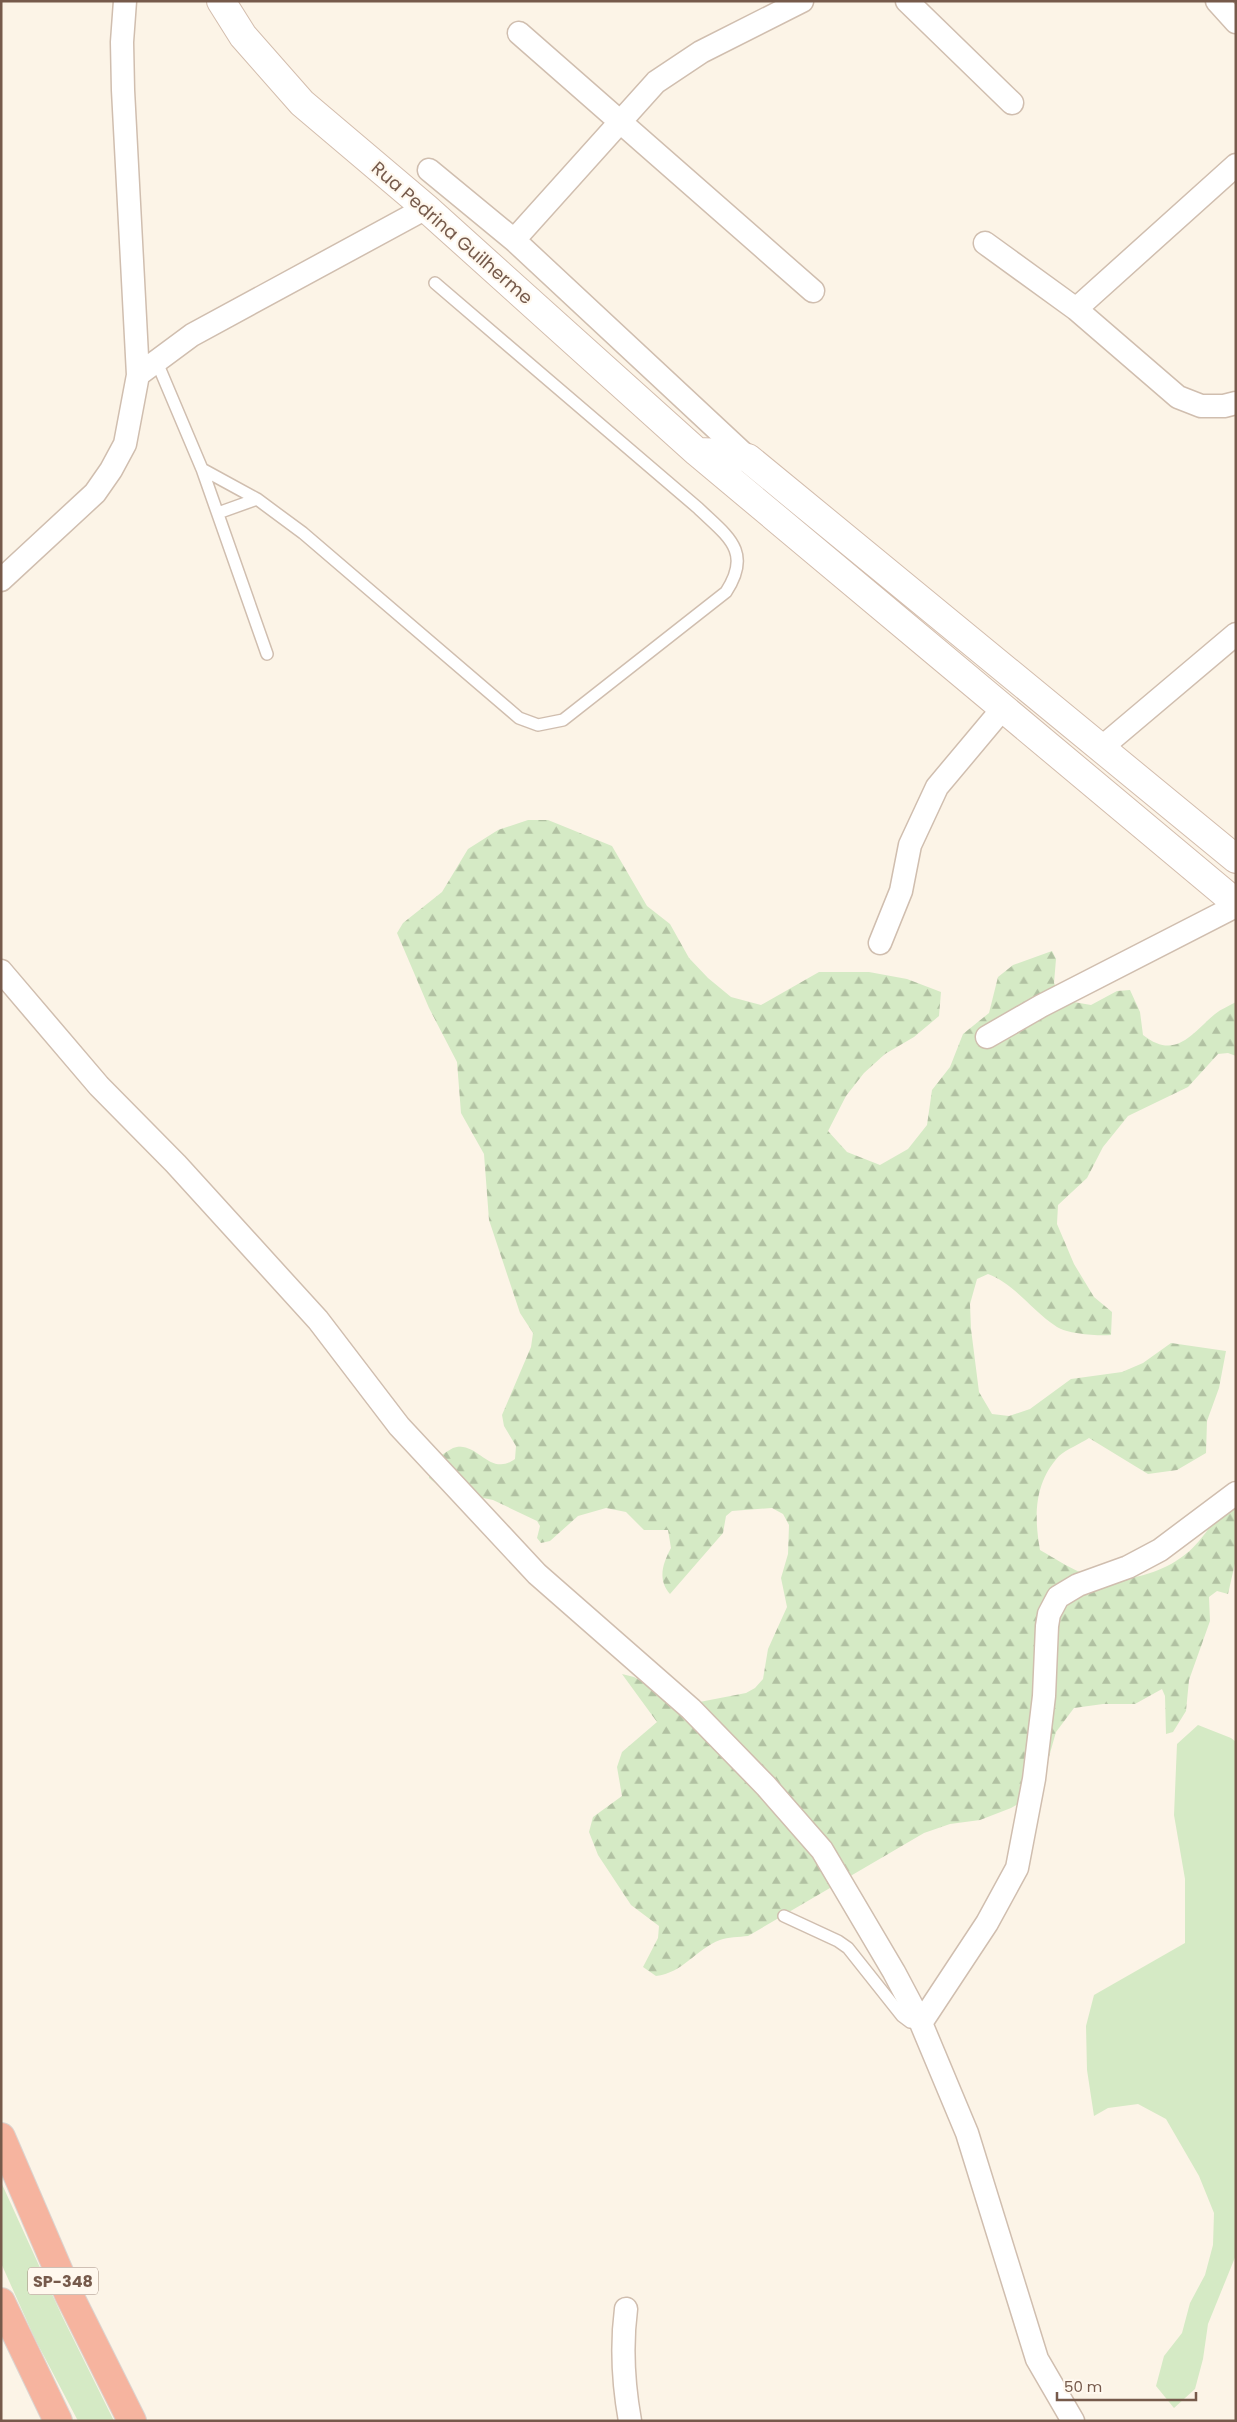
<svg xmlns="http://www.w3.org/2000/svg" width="1237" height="2422" font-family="Poppins,sans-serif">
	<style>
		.green { fill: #d5eac5 }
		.forest { fill: url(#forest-firs) }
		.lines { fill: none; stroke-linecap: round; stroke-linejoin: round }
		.lane-casing { stroke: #d0beaf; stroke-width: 14 }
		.street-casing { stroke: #d0beaf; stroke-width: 25 }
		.secondary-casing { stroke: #d3bdad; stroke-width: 30 }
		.highway-casing { stroke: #dbd4d0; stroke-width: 30 }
		.lane { stroke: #fff; stroke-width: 11 }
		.street { stroke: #fff; stroke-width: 22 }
		.secondary { stroke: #fff; stroke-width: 28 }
		.highway { stroke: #f6b49f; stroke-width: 28 }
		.labels { text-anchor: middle; stroke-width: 4.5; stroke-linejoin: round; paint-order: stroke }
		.shield { fill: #fff8ee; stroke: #9f897c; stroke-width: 1 }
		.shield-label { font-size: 16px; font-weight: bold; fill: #765a4b }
		.street-label { font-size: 18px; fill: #765a4b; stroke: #fff8ee }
	</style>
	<defs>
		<pattern id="forest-firs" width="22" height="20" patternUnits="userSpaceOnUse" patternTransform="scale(1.25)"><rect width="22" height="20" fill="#d5eac5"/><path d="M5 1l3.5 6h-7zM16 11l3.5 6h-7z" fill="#b1c1a2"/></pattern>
	</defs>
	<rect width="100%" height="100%" fill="#fcf4e7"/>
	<path class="green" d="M1198 1725 1231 1738 1236 1742V2255L1208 2324 1203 2359 1195 2389 1174 2408 1156 2386 1164 2356 1182 2333 1190 2303 1205 2275 1213 2245 1214 2213 1199 2176 1166 2119 1138 2104 1108 2108 1094 2116 1087 2070 1086 2026 1094 1995 1185 1943V1879L1174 1815 1177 1744Z
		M1 2182 62 2316 114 2421H78L35 2339 1 2263Z"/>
	<path class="forest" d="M528 820H548L612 846 647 906 670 924 689 958 708 978 731 997 761 1005 819 972H869L907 979 941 992 939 1016 914 1037 885 1054 864 1073 846 1096 828 1131 847 1152 880 1165 908 1149 927 1125 932 1090 950 1067 963 1034 989 1013 998 977 1013 965 1052 951 1056 959 1054 983 1062 1000 1091 1005 1117 991 1130 990 1140 1012 1143 1035C1176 1061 1192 1033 1215 1014 1221 1009 1229 1006 1236 1002V1056L1228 1053 1218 1054 1188 1087 1128 1116 1103 1147 1087 1178 1058 1205 1057 1224 1074 1264 1094 1297 1112 1312 1111 1335C1097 1336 1068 1334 1057 1327 1032 1311 1016 1285 988 1274L977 1279 970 1304 971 1329 979 1392 992 1414 1009 1416 1030 1409 1071 1379 1122 1372 1143 1363 1171 1343 1226 1351 1219 1388 1207 1421 1206 1453 1177 1470 1148 1474 1089 1438C1080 1444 1067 1449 1059 1456 1034 1483 1034 1516 1040 1550 1058 1560 1080 1576 1102 1578 1131 1582 1164 1572 1187 1553 1203 1541 1226 1503 1236 1485V1559L1228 1594 1217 1591 1209 1597 1210 1621 1189 1680 1186 1711 1173 1732 1166 1734 1165 1696 1162 1689 1135 1704H1103L1074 1708 1056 1732 1039 1792 1011 1808 980 1820 950 1824 924 1833 748 1936C739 1937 728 1937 720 1940 696 1949 683 1973 656 1976L643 1967 658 1938 659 1926 631 1905 598 1855 589 1832 593 1817 622 1796 617 1767 622 1752 657 1722 622 1674 634 1677 684 1705 746 1693 755 1688 763 1679 768 1649 787 1607 781 1578 788 1554 789 1525 783 1514 772 1508 732 1511 726 1516 723 1533 670 1594C657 1579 663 1563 671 1548L668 1530H644L626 1512 606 1508 578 1516 550 1541 541 1543 537 1538 540 1526 537 1521 493 1500 444 1490 429 1478V1463C437 1459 445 1452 453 1448 477 1439 489 1478 515 1459L516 1446 504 1426 502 1415 531 1347 533 1333 520 1313 489 1220 484 1154 461 1113 457 1062 429 1008 397 933 403 923 442 892 468 849 498 830Z"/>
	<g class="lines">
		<defs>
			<path id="lane" d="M156 360 202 469 257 499 303 533 519 718 538 725 563 720 726 592C753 551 727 536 698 508L435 283
				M202 469 267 654
				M218 513 257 499
				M784 1916 838 1941 848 1948 902 2016 910 2022 919 2023"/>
			<path id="street" d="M125 1 122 42 123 90 138 375
				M907 1 1012 103
				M1217 1 1236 22
				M519 33 813 291
				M429 170 514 240 748 458
				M514 240 656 82 701 52 802 1
				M985 243 1076 309 1178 397 1201 406H1224L1236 403
				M1076 309 1236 165
				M1 580 95 493 111 470 125 444 138 375 192 335 426 208
				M1101 748 1236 634
				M880 943 901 891 910 845 937 787 1004 707
				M1 971 99 1086 176 1164 318 1320 399 1426 537 1574 691 1709 766 1786 822 1850 894 1972 921 2023 967 2133 1037 2359 1073 2421
				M987 1037 1041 1006 1236 906
				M921 2023 987 1923 1017 1868 1034 1779 1044 1696 1047 1626 1049 1614 1058 1597 1078 1585 1128 1567 1160 1550 1236 1493
				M626 2309C621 2348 623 2382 630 2421"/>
			<path id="secondary" d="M221 1 243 36 302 103 426 208 697 452 1236 903
				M697 452 727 453 748 458 1236 859"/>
			<path id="highway" d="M1 2137 69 2295 132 2421
				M1 2302 58 2421"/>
		</defs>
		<use href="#lane" class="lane-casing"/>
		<use href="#street" class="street-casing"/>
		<use href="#secondary" class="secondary-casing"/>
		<use href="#highway" class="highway-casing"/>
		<use href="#lane" class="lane"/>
		<use href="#street" class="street"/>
		<use href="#secondary" class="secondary"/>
		<use href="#highway" class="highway"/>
	</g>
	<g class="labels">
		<rect class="shield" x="28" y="2267.5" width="70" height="27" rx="4"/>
		<g class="shield-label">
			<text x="63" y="2287">SP-348</text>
		</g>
		<g class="street-label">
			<text transform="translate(452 233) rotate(41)" y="6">Rua Pedrina Guilherme</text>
		</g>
	</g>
	<rect width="1237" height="2422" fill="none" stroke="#765a4b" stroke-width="5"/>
	<path d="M1057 2392v8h139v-8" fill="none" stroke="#765a4b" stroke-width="2.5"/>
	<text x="1064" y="2392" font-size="15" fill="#765a4b" stroke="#fff8ee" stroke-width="4" paint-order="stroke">50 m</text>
</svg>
